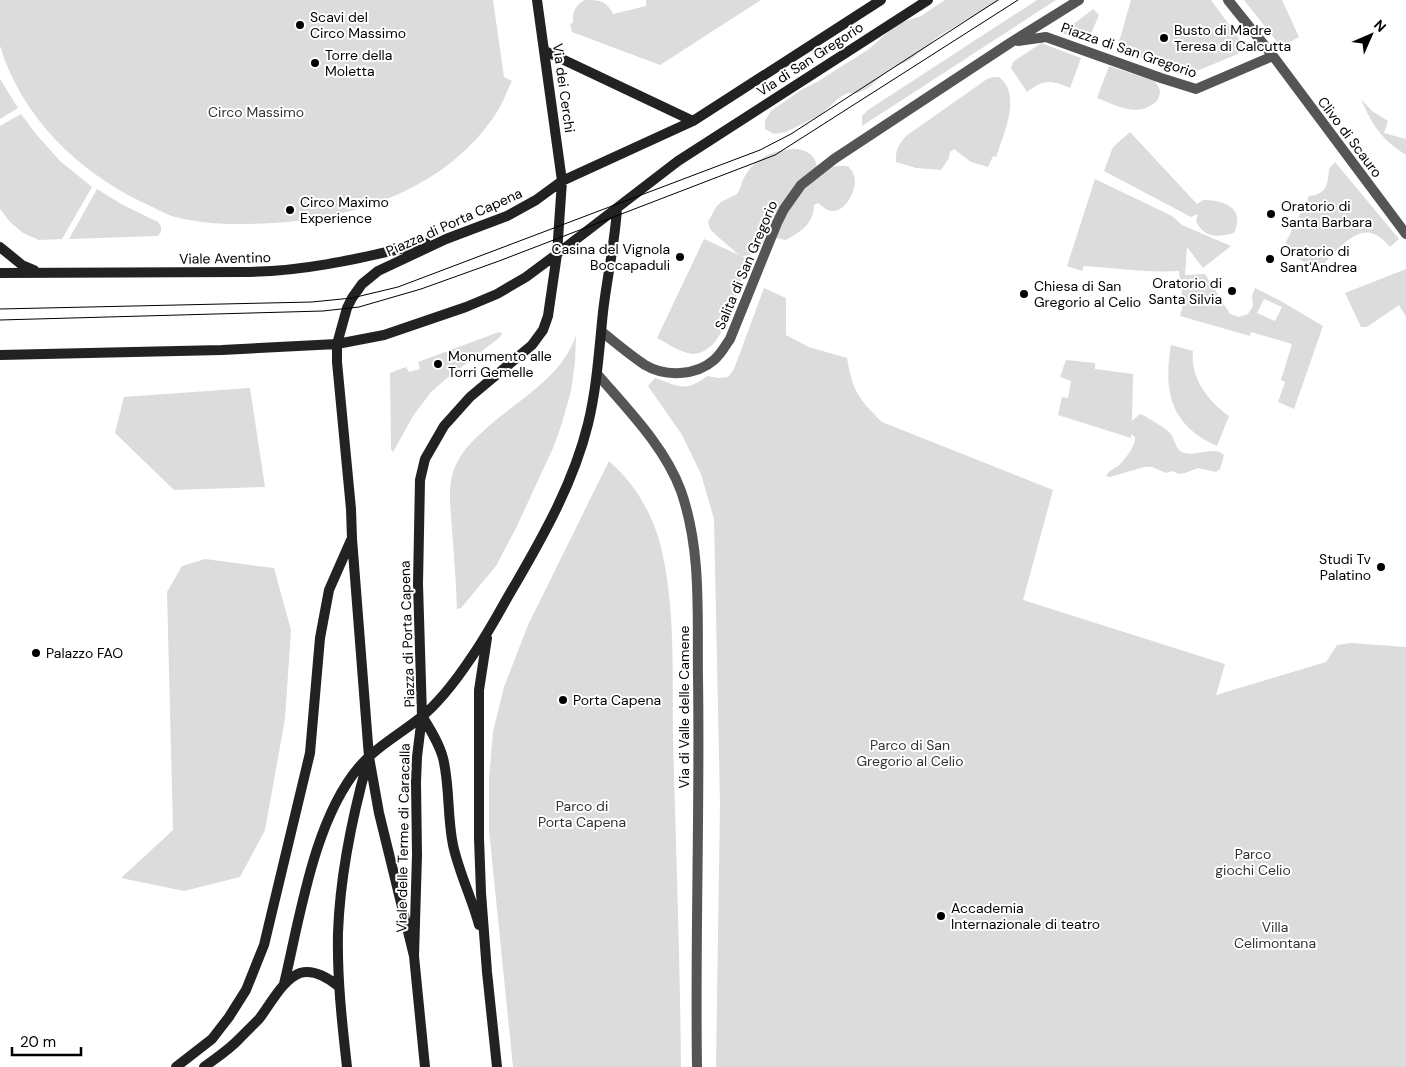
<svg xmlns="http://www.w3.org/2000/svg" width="1406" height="1067" font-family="'DM Sans',sans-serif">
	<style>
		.green { fill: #dcdcdc; fill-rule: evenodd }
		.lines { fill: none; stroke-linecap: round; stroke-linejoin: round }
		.street { stroke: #555; stroke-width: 10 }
		.secondary { stroke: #222; stroke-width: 10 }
		.tram { stroke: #000; stroke-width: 1 }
		.poi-dot { fill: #000; stroke: #fff; stroke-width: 2 }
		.labels { text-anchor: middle; stroke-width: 4; stroke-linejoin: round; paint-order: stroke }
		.poi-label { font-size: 14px; fill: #000; stroke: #fff; text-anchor: start }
		.street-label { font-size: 14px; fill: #000; stroke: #fff }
		.park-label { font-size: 14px; fill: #333; stroke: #fff }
	</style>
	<rect width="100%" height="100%" fill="#fff"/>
	<path class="green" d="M0 0H493L504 77 512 81C507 91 503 102 497 112 449 187 357 219 272 223 240 225 206 225 175 217 164 214 154 207 144 203 78 172 21 116 0 46Z
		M585 0C599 0 606 0 613 14L646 6V0H761L660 65 572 32 570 24 573 23C572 13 575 5 585 0Z
		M945 0H1000L939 36 910 60 890 69 867 89 857 93H848L840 97 820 115 786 132 774 134 765 129V120L771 111 801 90 817 82 869 49 888 32 903 22 921 16Z
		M1037 0H1056L862 126V116L868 110Z
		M1131 0H1211L1241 41 1243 47 1241 52 1233 56 1192 73 1179 71 1117 49Z
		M1244 0H1282L1299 37 1281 47Z
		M1093 9 1099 15 1087 43 1059 32 1075 23Z
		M1041 43 1081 58 1070 88C1051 80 1044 79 1027 92L1011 68 1013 62Z
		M1109 66 1154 81C1159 86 1162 91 1158 99 1156 103 1153 104 1150 106 1132 116 1114 104 1097 98Z
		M993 77H999C1022 95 1004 133 996 157L993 156 988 167 971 162 954 149 950 152 949 158 941 170 916 168 896 162C895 151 899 144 906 136L987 79Z
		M0 79 18 108 0 119Z
		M1361 99 1372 111 1388 121 1384 133 1406 139V155C1381 139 1372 125 1361 99Z
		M21 114 36 134 60 161 92 187 62 239 39 240 23 233 10 222 0 209V126Z
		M1130 132 1197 204 1203 200C1223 200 1246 207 1234 233 1218 237 1204 239 1196 221L1198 214 1191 217 1104 171 1113 147Z
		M795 149C808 150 817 156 817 170L838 166H848C850 169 852 170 853 173 860 185 847 212 832 211 827 211 822 206 818 203L814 205C814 224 801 231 786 240L766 236C760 250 759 255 742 256L749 260C740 283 729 324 715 342 709 349 701 354 692 354 679 352 667 343 657 338L704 239 739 255 717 236 710 229 708 222 716 207 721 202 737 194C741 189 741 182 745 176 756 157 774 150 795 149Z
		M1335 162 1399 239 1390 247C1385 241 1379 235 1371 233 1351 229 1330 258 1317 271L1283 248 1309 196C1327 194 1328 184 1329 169Z
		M1095 179 1172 216 1182 225 1231 246 1203 268 1187 247 1185 275 1205 274 1230 314 1239 317 1248 314 1253 306 1252 296 1255 288 1279 300 1323 326 1294 409 1278 402 1285 382 1281 380 1292 344 1251 332 1250 336 1180 316 1183 304 1179 271C1147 273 1116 268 1084 266L1082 271 1067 266ZM1264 299 1282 307 1275 321 1257 313Z
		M97 189 123 205 158 222 161 227V232L158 236 69 239Z
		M1406 269V317L1399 305 1367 327H1361L1345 293Z
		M764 288 786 298V335L809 347 847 358C853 392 858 398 882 422L1053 490 1023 600 1225 664 1216 695 1326 662 1337 645 1352 643 1406 647V1067H716L720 804 714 519 701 474 682 435 648 386 655 378C679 386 685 393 707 376L719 378 728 377 734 369Z
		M499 332 502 333 500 337 446 379 431 392 413 416 393 452 391 449 390 373 406 367 409 372 420 369 418 362Z
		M576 335 575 362 571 391 562 423 554 446 516 528 496 566 461 608 457 609C456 582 454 556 452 529 451 512 448 492 452 476 456 459 467 446 479 435 511 403 561 381 576 335Z
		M1171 345 1193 351C1190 378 1208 401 1229 416L1217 446C1171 426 1163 392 1171 345Z
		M1066 360 1095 363V369L1133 374 1132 421 1140 414C1144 415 1167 429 1170 433 1175 438 1175 449 1182 452 1195 458 1213 445 1224 455L1220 469 1216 472 1198 468 1185 473 1179 474 1172 471 1166 473 1152 467H1144L1110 477 1106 476C1109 470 1114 469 1119 465 1125 459 1136 446 1135 437L1131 434V438L1058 415 1062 397 1068 398 1071 381 1060 377Z
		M250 388 265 487 174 490 115 433 124 397Z
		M609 461C634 483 651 511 660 543 676 607 672 673 673 739 676 848 680 957 681 1067H513L489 830V778L493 732 504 687 528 625Z
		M205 559 274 568 291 630 285 719 265 830 240 877 184 891 121 878 173 830 167 592 182 566Z"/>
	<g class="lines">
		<path class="street" d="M1228 0 1273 56 1406 234
			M1018 41 1046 37 1161 78 1196 89 1273 56
			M602 332C616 343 630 355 645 365 665 377 696 376 714 360 721 354 725 346 730 339L777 223 784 209 801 185 834 159 1010 43 1079 0
			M598 375C628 410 665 447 681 491 702 551 697 616 698 678 700 808 695 937 697 1067"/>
		<path class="secondary" d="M545 51 693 121
			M0 247 22 265 34 270
			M0 273 243 272C306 272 365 257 426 243
			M0 355 222 350 337 344 384 335 466 307 497 294 526 277 557 254 678 161 928 0
			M487 638 479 690V838L481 893 487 972 497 1067
			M422 716C430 729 439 743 443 758 450 786 447 816 453 845 459 873 472 898 479 925
			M414 956 379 813 369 757 352 539 351 509 337 362V344L347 308 352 298 362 284 378 271 446 239 507 216 536 200 562 181 693 121 881 0
			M284 984C300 917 314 820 359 767 376 747 400 734 420 718 440 702 457 679 471 658 488 634 501 608 516 583 545 533 574 481 588 424 597 387 599 350 603 312 607 277 615 243 617 208
			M176 1067 212 1039 229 1017 246 990 264 945 310 753 320 638 329 590 351 540
			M204 1067C216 1058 229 1050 240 1038 246 1032 253 1025 259 1019 270 1005 283 979 300 973 314 969 327 977 338 986
			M347 1067C342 1023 337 978 338 933 340 875 352 817 368 760
			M425 1067 414 956 417 855 416 782 417 757 422 716 418 584 420 480 425 459 444 426 470 397 532 345 543 330 548 316 557 254 562 181 537 0"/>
		<path class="tram" d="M0 309 312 302 352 298 398 287 760 150 791 134 998 0
			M0 320 323 311 359 307 421 289 499 261 775 155 1018 0"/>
	</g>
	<g class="poi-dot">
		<circle cx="300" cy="25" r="5"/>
		<circle cx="1164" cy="38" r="5"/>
		<circle cx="315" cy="63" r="5"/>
		<circle cx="290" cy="210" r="5"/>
		<circle cx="1271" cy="214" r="5"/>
		<circle cx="680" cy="257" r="5"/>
		<circle cx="1270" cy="259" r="5"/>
		<circle cx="1232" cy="291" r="5"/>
		<circle cx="1024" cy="294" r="5"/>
		<circle cx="438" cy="364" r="5"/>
		<circle cx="1381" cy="567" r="5"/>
		<circle cx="36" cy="653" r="5"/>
		<circle cx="563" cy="700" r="5"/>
		<circle cx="941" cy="916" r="5"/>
	</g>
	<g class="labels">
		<g class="poi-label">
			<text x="310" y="22">Scavi del<tspan x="310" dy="16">Circo Massimo</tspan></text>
			<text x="1174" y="35">Busto di Madre<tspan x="1174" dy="16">Teresa di Calcutta</tspan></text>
			<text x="325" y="60">Torre della<tspan x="325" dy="16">Moletta</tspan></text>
			<text x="300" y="207">Circo Maximo<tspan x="300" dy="16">Experience</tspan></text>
			<text x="1281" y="211">Oratorio di<tspan x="1281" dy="16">Santa Barbara</tspan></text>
			<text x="670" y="254" text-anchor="end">Casina del Vignola<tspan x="670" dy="16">Boccapaduli</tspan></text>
			<text x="1280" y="256">Oratorio di<tspan x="1280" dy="16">Sant'Andrea</tspan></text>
			<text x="1222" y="288" text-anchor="end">Oratorio di<tspan x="1222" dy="16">Santa Silvia</tspan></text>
			<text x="1034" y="291">Chiesa di San<tspan x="1034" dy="16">Gregorio al Celio</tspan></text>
			<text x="448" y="361">Monumento alle<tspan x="448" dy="16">Torri Gemelle</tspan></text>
			<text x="1371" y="564" text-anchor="end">Studi Tv<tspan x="1371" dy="16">Palatino</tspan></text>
			<text x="46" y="658">Palazzo FAO</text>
			<text x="573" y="705">Porta Capena</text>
			<text x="951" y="913">Accademia<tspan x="951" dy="16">Internazionale di teatro</tspan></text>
		</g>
		<g class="street-label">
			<text transform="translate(1129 50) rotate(19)" y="5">Piazza di San Gregorio</text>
			<text transform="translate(810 59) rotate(-33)" y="5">Via di San Gregorio</text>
			<text transform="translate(564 88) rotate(82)" y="5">Via dei Cerchi</text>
			<text transform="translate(1350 137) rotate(53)" y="5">Clivo di Scauro</text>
			<text transform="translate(454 222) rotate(-24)" y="5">Piazza di Porta Capena</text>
			<text transform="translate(225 258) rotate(-1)" y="5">Viale Aventino</text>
			<text transform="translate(746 265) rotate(-67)" y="5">Salita di San Gregorio</text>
			<text transform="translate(407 634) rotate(-92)" y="5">Piazza di Porta Capena</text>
			<text transform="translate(684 707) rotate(-90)" y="5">Via di Valle delle Camene</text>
			<text transform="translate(403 838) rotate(-89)" y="5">Viale delle Terme di Caracalla</text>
		</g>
		<g class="park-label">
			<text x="256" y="117">Circo Massimo</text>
			<text x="910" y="750">Parco di San<tspan x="910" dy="16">Gregorio al Celio</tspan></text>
			<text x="582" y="811">Parco di<tspan x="582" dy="16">Porta Capena</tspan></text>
			<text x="1253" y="859">Parco<tspan x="1253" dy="16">giochi Celio</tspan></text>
			<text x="1275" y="932">Villa<tspan x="1275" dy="16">Celimontana</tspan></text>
		</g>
	</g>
	<g transform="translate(1371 35) rotate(45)" stroke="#ffffff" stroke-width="4" paint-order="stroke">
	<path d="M0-4L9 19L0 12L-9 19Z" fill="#000000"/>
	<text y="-8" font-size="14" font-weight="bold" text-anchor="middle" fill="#000000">N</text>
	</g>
	<path d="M12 1047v8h69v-8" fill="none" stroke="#000000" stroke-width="2.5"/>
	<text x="20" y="1047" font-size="15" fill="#000000" stroke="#ffffff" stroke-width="4" paint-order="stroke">20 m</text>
</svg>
